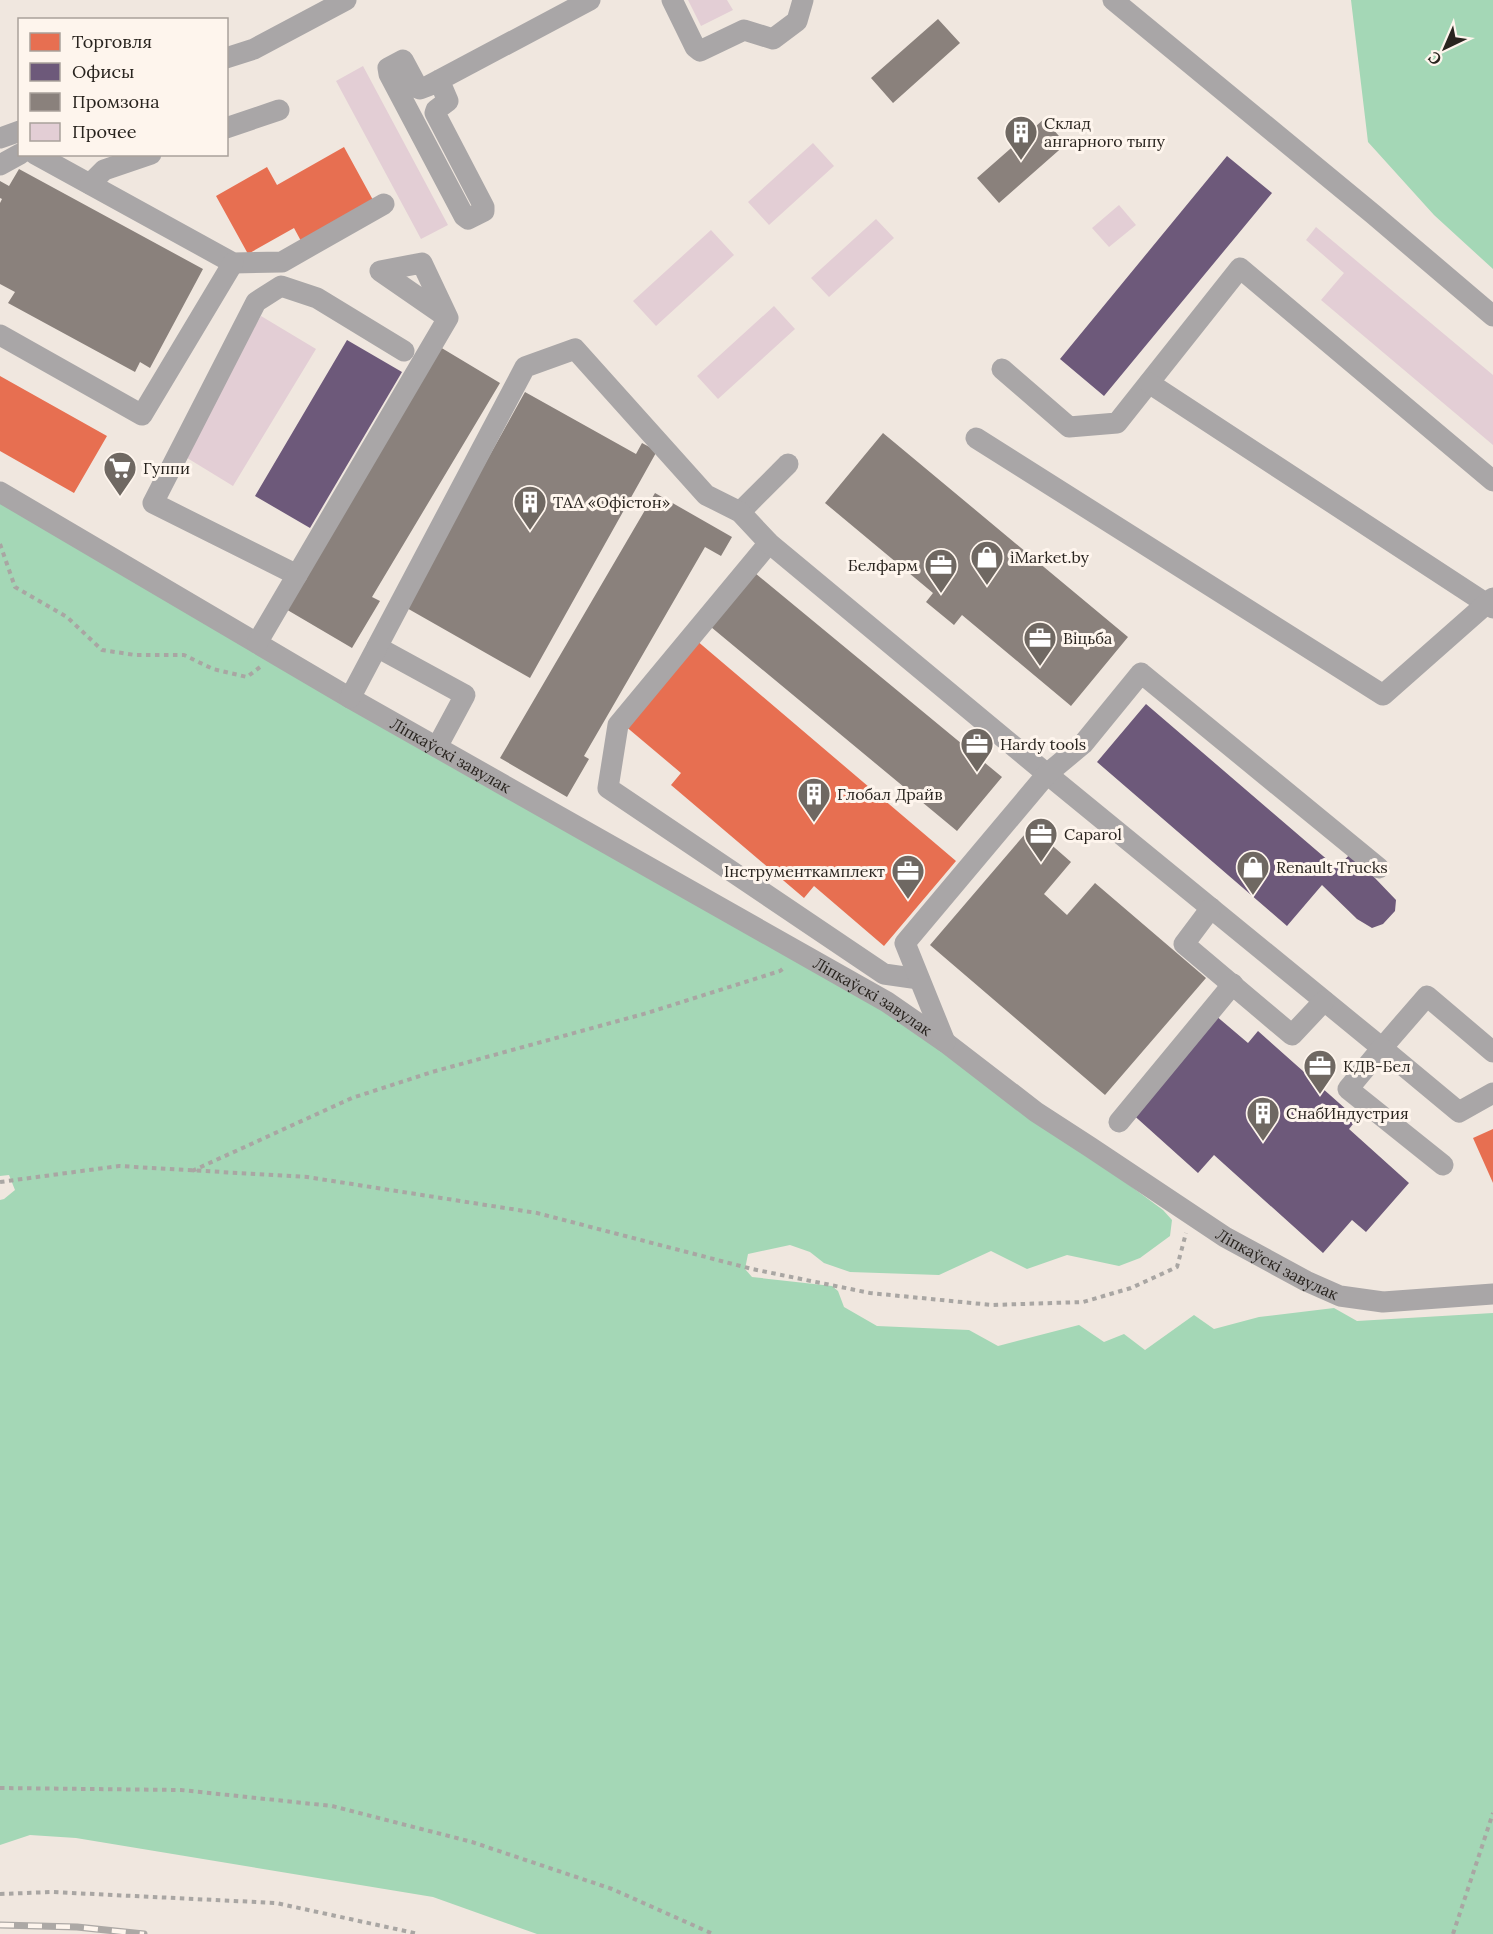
<svg xmlns="http://www.w3.org/2000/svg" width="1493" height="1934" font-family="Lora,serif">
	<style>
		.forest { fill: #a4d7b6 }
		.shops { fill: #e76f51 }
		.offices { fill: #6d597a }
		.industry { fill: #8a817c }
		.building { fill: #e3ced5 }
		.lines { fill: none; stroke-linecap: round; stroke-linejoin: round }
		.path { stroke: #a9a6a3; stroke-width: 4; stroke-dasharray: 4.5 4.5; stroke-linecap: butt }
		.minor { stroke: #a9a6a7; stroke-width: 21 }
		.rail-casing { stroke: #aca8a5; stroke-width: 7 }
		.rail { stroke: #fef5ed; stroke-width: 4.5; stroke-dasharray: 14; stroke-linecap: butt }
		.labels { text-anchor: middle; stroke-width: 6; stroke-linejoin: round; paint-order: stroke }
		.poi-label { font-size: 16px; fill: #29241f; stroke: #fef5ed; text-anchor: start }
		.street-label { font-size: 16px; fill: #29241f; stroke: #fef5ed }
	</style>
	<rect width="100%" height="100%" fill="#f0e7df"/>
	<path class="forest" d="M1351 0H1493V269L1434 215 1368 142Z
		M0 502 919 1030 1163 1210 1172 1220 1170 1236 1140 1258 1119 1266 1067 1255 1027 1269 991 1251 939 1275 850 1272 824 1263 810 1252 790 1245 748 1254 745 1269 752 1277 832 1286 838 1291 844 1307 877 1326 969 1330 998 1346 1079 1325 1104 1342 1124 1334 1145 1350 1194 1315 1214 1329 1259 1317 1334 1308 1357 1321 1493 1313V1934H537L433 1897 76 1838 30 1835 0 1845V1200L4 1199 15 1190 9 1175 0 1176Z"/>
	<path class="shops" d="M344 147 373 200 301 241 294 228 248 254 216 196 267 167 277 185Z
		M0 376 107 436 74 493 0 451Z
		M696 640 956 861 884 946 814 886 804 898 671 785 681 773 624 725Z
		M1493 1129V1183L1473 1138Z"/>
	<path class="offices" d="M1227 156 1272 193 1104 396 1060 359Z
		M347 340 402 372 310 528 255 496Z
		M1146 704 1337 868 1351 853 1396 900 1395 911 1383 924 1372 928 1357 919 1322 885 1287 926 1097 762Z
		M1215 1015 1248 1043 1258 1031 1357 1119 1349 1129 1409 1183 1366 1232 1352 1220 1323 1253 1214 1155 1198 1173 1129 1111Z"/>
	<path class="industry" d="M938 19 960 43 893 103 871 78Z
		M1044 119 1066 144 999 203 977 178Z
		M19 169 203 269 150 368 140 362 135 372 8 303 15 292 0 284V203L2 199 0 198V181L9 186Z
		M440 347 500 383 372 597 380 601 352 648 284 608Z
		M525 392 636 454 642 443 657 451 530 678 405 607Z
		M883 433 1128 637 1071 706 962 615 954 625 926 602 933 593 825 503Z
		M655 493 732 537 721 556 705 547 584 756 589 759 567 797 500 758Z
		M755 573 1002 777 957 831 711 627Z
		M1031 827 1071 862 1044 894 1067 915 1095 883 1206 978 1105 1095 930 945Z"/>
	<path class="building" d="M688 0H727L733 10 701 26Z
		M363 66 448 225 421 239 336 81Z
		M813 143 834 166 769 225 748 202Z
		M1119 205 1136 225 1109 247 1092 228Z
		M876 219 894 238 829 297 811 278Z
		M1316 227 1493 375V445L1321 300 1344 273 1306 240Z
		M711 230 734 255 656 326 633 301Z
		M774 306 795 329 718 399 697 376Z
		M261 316 316 349 233 486 179 453Z"/>
	<g class="lines">
		<path class="path" d="M0 544 15 587 67 617 102 650 135 655H184L213 669 247 677 260 667
			M192 1171 352 1098 432 1072 647 1013 780 971 785 967
			M0 1182 119 1166 307 1177 537 1213 752 1269 870 1293 992 1305 1083 1302 1131 1288 1177 1267 1186 1233
			M0 1788 181 1790 332 1806 472 1842 612 1889 713 1934
			M0 1894 52 1892 276 1903 419 1934
			M1453 1934 1493 1813"/>
		<g class="minor">
			<path d="M672 0 695 47 700 51 744 30 773 39 797 21 803 0"/>
			<path d="M1113 0 1373 214 1493 316"/>
			<path d="M226 58 254 49 346 0"/>
			<path d="M439 80 448 101 436 110 435 113 484 207V211L468 219 464 216 389 74 388 68 403 60 418 88 420 89 428 86 590 0"/>
			<path d="M226 128 279 110"/>
			<path d="M0 138 20 131"/>
			<path d="M35 154 233 263 282 262 384 204"/>
			<path d="M0 165 20 154"/>
			<path d="M90 184 104 170 151 154"/>
			<path d="M0 335 142 415 233 263"/>
			<path d="M1002 369 1069 427 1117 423 1240 268 1493 481"/>
			<path d="M1149 383 1493 608"/>
			<path d="M976 438 1383 695 1493 598"/>
			<path id="s1" d="M0 492 350 698 887 1002 945 1042 1036 1112 1090 1147 1225 1237 1306 1281 1340 1296 1383 1302 1493 1294"/>
			<path d="M740 512 788 464"/>
			<path d="M769 543 618 725 608 788 884 974 919 979"/>
			<path d="M297 575 153 503 256 302 281 286 317 298 404 351"/>
			<path d="M257 643 448 318 422 263 380 271 448 318"/>
			<path d="M377 647 465 695 437 747"/>
			<path d="M350 698 525 367 575 349 706 495 740 512 769 543 1047 774 1382 1048 1427 996 1493 1052"/>
			<path d="M1211 908 1184 944 1292 1035 1324 1001"/>
			<path d="M945 1042 905 943 1047 774 1083 744 1141 673 1379 868"/>
			<path d="M1119 1122 1233 984"/>
			<path d="M1443 1165 1348 1089 1382 1048 1459 1112 1493 1093"/>
		</g>
		<defs>
			<path id="rail" d="M0 1925 77 1927 144 1934"/>
		</defs>
		<use href="#rail" class="rail-casing"/>
		<use href="#rail" class="rail"/>
	</g>
	<defs>
		<symbol id="building-pin" viewBox="-11 -11 22 30"><path d="M0 17L-7.5 6A9.5 9.5 0 1 1 7.5 6Z" fill="#6f6862" stroke="#fef5ed"/><path d="M-4-6H4V6H1V3H-1V6H-4ZM-2.5-4.3h1.7v1.8h-1.7ZM.8-4.3h1.7v1.8H.8ZM-2.5-1h1.7V.8h-1.7ZM.8-1h1.7V.8H.8Z" fill="#fff"/></symbol>
		<symbol id="supermarket-pin" viewBox="-11 -11 22 30"><path d="M0 17L-7.5 6A9.5 9.5 0 1 1 7.5 6Z" fill="#6f6862" stroke="#fef5ed"/><path d="M-6-5.5h2.5l.6 2H6L4.5 2H-2.5L-4.4-4H-6ZM-1.5 3.2a1.3 1.3 0 1 0 .1 0ZM3 3.2a1.3 1.3 0 1 0 .1 0Z" fill="#fff"/></symbol>
		<symbol id="shop-pin" viewBox="-11 -11 22 30"><path d="M0 17L-7.5 6A9.5 9.5 0 1 1 7.5 6Z" fill="#6f6862" stroke="#fef5ed"/><path d="M-5-2.5h2.3a2.7 3.5 0 0 1 5.4 0H5L5.5 6h-11ZM-1.5-2.5h3a1.5 2.3 0 0 0-3 0Z" fill="#fff"/></symbol>
		<symbol id="office-pin" viewBox="-11 -11 22 30"><path d="M0 17L-7.5 6A9.5 9.5 0 1 1 7.5 6Z" fill="#6f6862" stroke="#fef5ed"/><path d="M-6-3h4V-5.5h4V-3h4V5H-6ZM-1-4.5V-3h2v-1.5ZM-6 0V1H6V0Z" fill="#fff"/></symbol>
	</defs>
	<g fill-rule="evenodd">
		<use href="#building-pin" x="1002" y="113" width="38" height="52"/>
		<use href="#supermarket-pin" x="101" y="449" width="38" height="52"/>
		<use href="#building-pin" x="511" y="483" width="38" height="52"/>
		<use href="#shop-pin" x="968" y="538" width="38" height="52"/>
		<use href="#office-pin" x="922" y="546" width="38" height="52"/>
		<use href="#office-pin" x="1021" y="619" width="38" height="52"/>
		<use href="#office-pin" x="958" y="725" width="38" height="52"/>
		<use href="#building-pin" x="795" y="775" width="38" height="52"/>
		<use href="#office-pin" x="1022" y="815" width="38" height="52"/>
		<use href="#shop-pin" x="1234" y="848" width="38" height="52"/>
		<use href="#office-pin" x="889" y="852" width="38" height="52"/>
		<use href="#office-pin" x="1301" y="1047" width="38" height="52"/>
		<use href="#building-pin" x="1244" y="1094" width="38" height="52"/>
	</g>
	<g class="labels">
		<g class="poi-label">
			<text x="1044" y="129">Склад<tspan x="1044" dy="18">ангарного тыпу</tspan></text>
			<text x="143" y="474">Гуппи</text>
			<text x="553" y="508">ТАА «Офістон»</text>
			<text x="1010" y="563">iMarket.by</text>
			<text x="918" y="571" text-anchor="end">Белфарм</text>
			<text x="1063" y="644">Віцьба</text>
			<text x="1000" y="750">Hardy tools</text>
			<text x="837" y="800">Глобал Драйв</text>
			<text x="1064" y="840">Caparol</text>
			<text x="1276" y="873">Renault Trucks</text>
			<text x="885" y="877" text-anchor="end">Інструменткамплект</text>
			<text x="1343" y="1072">КДВ-Бел</text>
			<text x="1286" y="1119">СнабИндустрия</text>
		</g>
		<g class="street-label">
			<text dy="6" stroke="none"><textPath href="#s1" startOffset="522">Ліпкаўскі завулак</textPath></text>
			<text dy="6" stroke="none"><textPath href="#s1" startOffset="1008">Ліпкаўскі завулак</textPath></text>
			<text dy="6" stroke="none"><textPath href="#s1" startOffset="1494">Ліпкаўскі завулак</textPath></text>
		</g>
	</g>
	<rect x="18" y="18" width="210" height="138" fill="#fef5ed" stroke="#a9a19b" stroke-width="1.5"/>
	<rect x="30" y="33" width="30" height="18" fill="#e76f51" stroke="#a9a19b" stroke-width="1.5"/>
	<text x="72" y="48" font-size="18" fill="#29241f">Торговля</text>
	<rect x="30" y="63" width="30" height="18" fill="#6d597a" stroke="#a9a19b" stroke-width="1.5"/>
	<text x="72" y="78" font-size="18" fill="#29241f">Офисы</text>
	<rect x="30" y="93" width="30" height="18" fill="#8a817c" stroke="#a9a19b" stroke-width="1.5"/>
	<text x="72" y="108" font-size="18" fill="#29241f">Промзона</text>
	<rect x="30" y="123" width="30" height="18" fill="#e3ced5" stroke="#a9a19b" stroke-width="1.5"/>
	<text x="72" y="138" font-size="18" fill="#29241f">Прочее</text>
	<g transform="translate(1445 48) rotate(224)" stroke="#fef5ed" stroke-width="4.5" paint-order="stroke">
	<path d="M0-4.5L10 22L0 15L-10 22Z" fill="#29241f"/>
	<text y="-9" font-size="16" font-weight="bold" text-anchor="middle" fill="#29241f">С</text>
	</g>
</svg>
